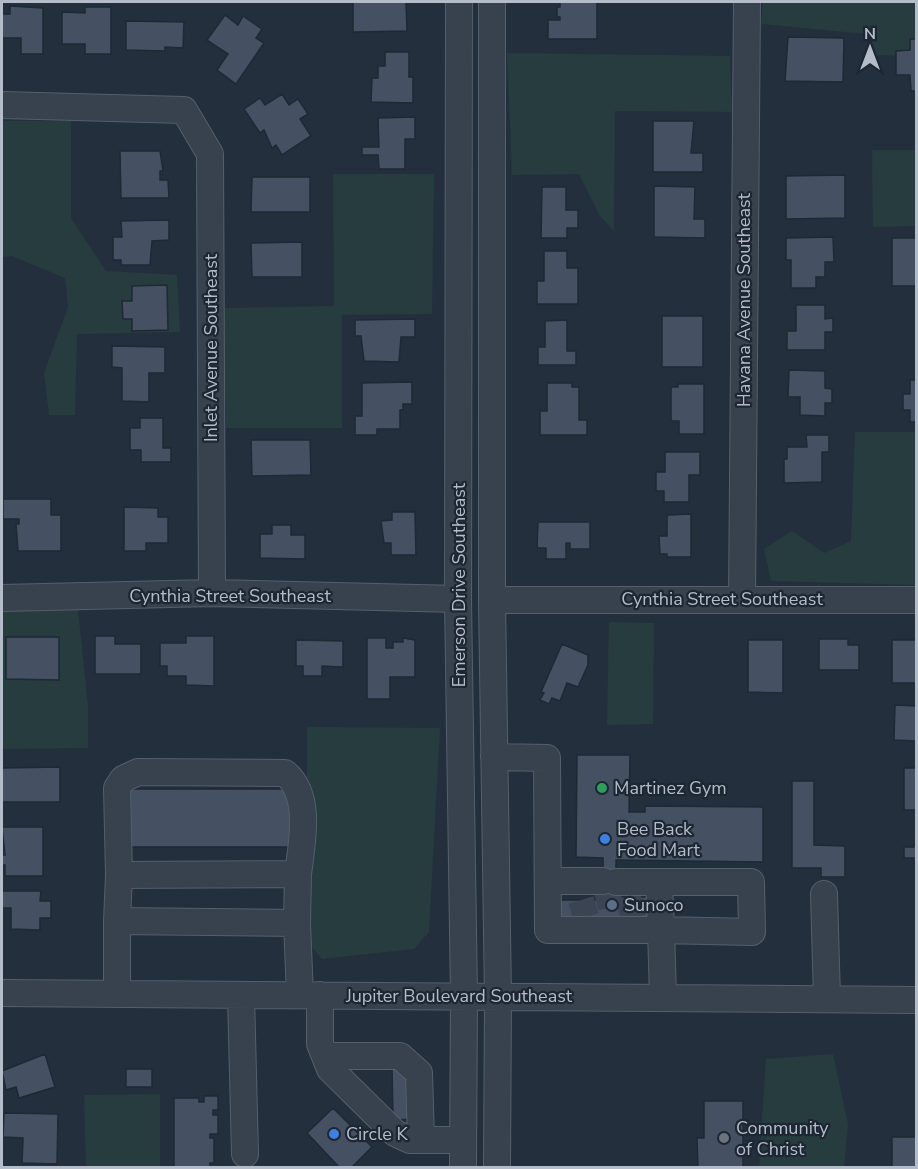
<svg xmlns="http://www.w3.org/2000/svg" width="918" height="1169" font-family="'Nunito Sans',sans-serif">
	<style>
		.green { fill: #263c3f }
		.building { fill: #455162; stroke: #1f2835; stroke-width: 1.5 }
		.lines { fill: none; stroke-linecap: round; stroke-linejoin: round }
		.minor-tunnel { stroke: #3a4453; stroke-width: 26; stroke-dasharray: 26 13; stroke-linecap: butt }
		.minor-casing { stroke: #565f6c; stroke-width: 28 }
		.minor { stroke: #38414e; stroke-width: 26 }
		.leisure-dot { fill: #2e9e5b; stroke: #1d2633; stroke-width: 2 }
		.shop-dot { fill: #3f7fe0; stroke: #1d2633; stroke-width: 2 }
		.service-dot { fill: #5c6f8a; stroke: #1d2633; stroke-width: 2 }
		.worship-dot { fill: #6b7280; stroke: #1d2633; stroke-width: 2 }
		.labels { text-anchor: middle; stroke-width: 4.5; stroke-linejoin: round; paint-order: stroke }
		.street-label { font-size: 18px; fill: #b4bcc9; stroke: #1d2633 }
		.poi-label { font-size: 18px; fill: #b4bcc9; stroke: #1d2633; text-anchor: start }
	</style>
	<rect width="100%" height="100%" fill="#242f3e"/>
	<path class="green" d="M763 2H916V56L873 55 866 34 761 24Z
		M507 53 730 56 732 112 615 111 614 231 600 216 579 174 512 175Z
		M2 121H71V218L106 271 177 275 180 332 77 334 75 415H49L44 373 68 307 65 278 12 256 2 257Z
		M916 150V226L873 227 872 150Z
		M333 174H434L432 314 342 315V428H226L223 308 334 306Z
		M855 432H916V585L771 581 764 549 792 531 824 553 851 541Z
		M78 609 88 706V748L2 749V611Z
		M609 622 654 623 653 724 607 725Z
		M307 727 440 728 429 932 414 949 322 959 307 942Z
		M833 1054 848 1124 844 1167H759L766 1059Z
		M160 1094V1167H86L84 1095Z"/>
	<path class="building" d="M353 2H406L407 31 353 32Z
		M556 2H597V39H548V20H560V17H557V7H560V2Z
		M10 6 43 8V54H21V38H2V14H10Z
		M85 7H111V54H85V44H62V12L85 13Z
		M225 15 238 25 243 16 262 29 256 38 264 43 236 84 217 70 228 54 207 40Z
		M126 21 184 22 183 48 165 47V51L126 50Z
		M788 37 844 38 843 82 785 81Z
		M910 39H916V91H911L910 75H896V51L910 50Z
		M385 52H409V77H413V103L371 102 372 78H378V66H385Z
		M282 94 289 105 298 99 308 114 300 119 311 136 282 155 276 145 272 148 264 130 260 133 244 109 260 98 265 105Z
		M415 117V139H405V169H379L378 155H362V147H379L378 118Z
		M653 121H694L691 153H703V172H653Z
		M120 151H160L163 171H160V180H168L169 198H121Z
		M845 175V218L786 219V176Z
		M252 177H310V212H251Z
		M654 186 695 187 694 219H705V238L654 237Z
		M542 187H566V210H578V228H567V238H541Z
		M169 220V240L152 241 150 265H121V260H113V237H122L121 221Z
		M833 237 834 262H825V277H816V288H791V260H786V238Z
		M892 238H916V286H892Z
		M302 242V277H252L251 243Z
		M544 251H567V268H578V304H537V281H544Z
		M167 285 168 330 132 331V319H123L122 301H132V286Z
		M796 305H825V319L833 318V332H825V350H787V331H796Z
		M662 316H703V367H662Z
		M415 319V337H401L399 362 364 361 361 336H355V320Z
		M567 320V351H576V365H538V347H545V321Z
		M112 346 165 347V373H149V402L122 401V368L112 367Z
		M789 370 825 371V388L832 389V403H825V416L800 415V397H788Z
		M910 380H916V422H910V410H903V394H910Z
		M412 382V404H403V410H400V429H377V435H355V416H362V383Z
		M547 383H572V387H579V420H587V435H540V411H547Z
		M678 384H704V434H679V421H671V387H678Z
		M140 418H163V448H171V462H141V450H130V428H140Z
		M806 435H829V452H822V482L784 483V459H787V447H807Z
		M251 440H310L311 475 252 476Z
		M665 452H700V475H689V502H664V491H656V472H665Z
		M3 499H51V515H61V551H18L16 524H19V519H3Z
		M124 507 158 508V517H168V543H146V551H124Z
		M392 512H415L416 555H391V543H384L381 521 392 520Z
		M691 514V557H667V554H660L659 536H667V515Z
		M538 522H590V549H570V543H566V559H546V548H537Z
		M272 525H291V535H305V559L260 558V534H272Z
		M95 636H115V644H141V674H95Z
		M186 636H214V686L186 685V676H167V666H160V643H186Z
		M6 637H59V680L6 679Z
		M367 638H386V648H393V642H403V638L415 640V677H390V699H367Z
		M819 639H848V645H859V670H819Z
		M296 640 343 641V667L322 666V676H303V666H296Z
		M748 640H783V693L748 692Z
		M892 640H916V683H892Z
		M562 644 588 655V665L578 687 567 683 560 701 552 698 549 704 540 700 544 693 541 692Z
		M895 705 916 706V741L894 740Z
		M577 755H630L629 812H645V806L763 807V862L616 860V897H651V918L560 917V900H603V858L576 857Z
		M60 767V802H2V768Z
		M904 768H916V810H904Z
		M792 781H814V845L845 846V877H821V868H792Z
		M123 789H289L291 847H121Z
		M2 827H43V876H5V865H2V855H5Z
		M914 844H916V862H914V858H904V847H914Z
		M2 891H41L40 901H51V918H40V930L11 929V908H2Z
		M45 1054 55 1087 19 1098 16 1087 6 1090 2 1071Z
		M392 1067H412L414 1119 393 1120Z
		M126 1069H152V1087H126Z
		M204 1096H218V1110H213V1115H218V1134H210V1138H214V1163H210V1168H174V1098H199V1102H204Z
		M704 1101H743V1168H698L697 1138H704Z
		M333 1108 372 1147 351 1168H340L307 1133Z
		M4 1113 58 1114 57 1164 22 1163 23 1138 3 1137Z
		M892 1137H916V1168H892Z"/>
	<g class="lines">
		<path class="minor-tunnel" d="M605 882 613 917
			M628 897 634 918
			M581 900 586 917"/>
		<defs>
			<path id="minor" d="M459 2 458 599 464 997 463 1168
				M492 2V600L498 997 497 1168
				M2 105 184 110 210 154 212 593
				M2 598 212 593 458 599
				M742 599 747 2
				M492 600H916
				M494 757 547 758 548 930H661L663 997
				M119 875 117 788 123 779 138 772 285 773C312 795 302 843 298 874
				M548 881H603
				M616 882C661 882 706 882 751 882L752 932 661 930 659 882
				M824 894 827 999
				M117 921 119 875 298 874 297 923
				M2 993 916 1000
				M117 994V921L297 923 300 995
				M241 995 245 1154
				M320 995V1044L330 1069 395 1133 410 1140H463
				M325 1056H400L419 1073 421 1140"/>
		</defs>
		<use href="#minor" class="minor-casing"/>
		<use href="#minor" class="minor"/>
	</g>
	<circle class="leisure-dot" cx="602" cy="788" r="6"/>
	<g class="shop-dot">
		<circle cx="605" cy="839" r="6"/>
		<circle cx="334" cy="1134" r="6"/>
	</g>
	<circle class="service-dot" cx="612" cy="905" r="6"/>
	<circle class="worship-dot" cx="724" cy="1138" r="6"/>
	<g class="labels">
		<g class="street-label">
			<text transform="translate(744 300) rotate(-90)" y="6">Havana Avenue Southeast</text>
			<text transform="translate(211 348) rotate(-90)" y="6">Inlet Avenue Southeast</text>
			<text transform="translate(459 585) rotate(-90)" y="6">Emerson Drive Southeast</text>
			<text x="230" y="602">Cynthia Street Southeast</text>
			<text x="722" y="605">Cynthia Street Southeast</text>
			<text x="459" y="1002">Jupiter Boulevard Southeast</text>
		</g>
		<g class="poi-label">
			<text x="614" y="794">Martinez Gym</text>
			<text x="617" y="835">Bee Back<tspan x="617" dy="21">Food Mart</tspan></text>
			<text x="624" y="911">Sunoco</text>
			<text x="736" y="1134">Community<tspan x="736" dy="21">of Christ</tspan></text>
			<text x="346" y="1140">Circle K</text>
		</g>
	</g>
	<rect width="918" height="1169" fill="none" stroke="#b4bcc9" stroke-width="6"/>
	<g transform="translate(870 48)" stroke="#1d2633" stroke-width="4.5" paint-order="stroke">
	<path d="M0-4.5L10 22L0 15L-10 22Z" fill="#b4bcc9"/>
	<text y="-9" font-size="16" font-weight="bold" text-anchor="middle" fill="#b4bcc9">N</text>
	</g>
</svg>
